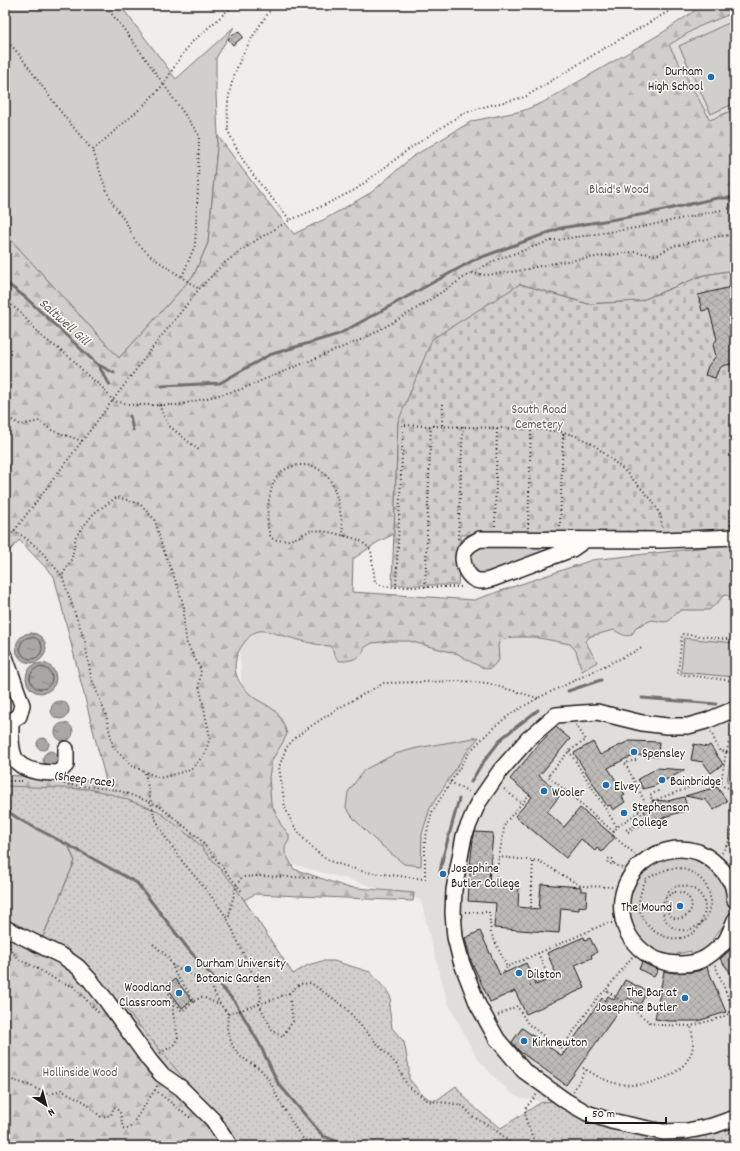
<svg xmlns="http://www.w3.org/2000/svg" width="740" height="1151" font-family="Dekko,sans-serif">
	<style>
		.built { fill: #e0deda }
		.grass { fill: #d0cfcc; stroke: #767674 }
		.forest { fill: url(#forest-firs); stroke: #767674 }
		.cemetery { fill: url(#cemetery-stones); stroke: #767674 }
		.garden { fill: url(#garden-dots); stroke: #767674 }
		.water { fill: url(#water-ripples); stroke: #706f6d }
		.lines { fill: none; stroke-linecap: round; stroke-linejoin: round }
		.shore { stroke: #545452; stroke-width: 1 }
		.stream { stroke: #706f6d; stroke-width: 3 }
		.building { fill: url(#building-cross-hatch); stroke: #1c1c1c }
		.minor-casing { stroke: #1c1c1c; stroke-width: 18 }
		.path { stroke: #1c1c1c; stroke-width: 2; stroke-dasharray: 1 3; stroke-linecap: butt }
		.minor { stroke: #fdfcf7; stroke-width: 15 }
		.poi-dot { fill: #1f6fb2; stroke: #fdfcf7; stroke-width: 1.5 }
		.labels { text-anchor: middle; stroke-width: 3; stroke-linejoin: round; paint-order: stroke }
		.poi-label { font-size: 13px; fill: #1c1c1c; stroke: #fdfcf7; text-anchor: start }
		.park-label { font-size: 13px; fill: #5b5b5a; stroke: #fdfcf7 }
		.street-label { font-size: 13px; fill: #1c1c1c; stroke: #fdfcf7 }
		.water-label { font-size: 14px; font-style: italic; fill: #5b5b59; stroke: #fdfcf7 }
	</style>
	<defs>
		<pattern id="forest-firs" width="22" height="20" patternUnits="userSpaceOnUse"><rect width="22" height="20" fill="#d0cfcc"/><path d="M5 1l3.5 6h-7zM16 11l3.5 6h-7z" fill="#b2b1af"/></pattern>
		<pattern id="cemetery-stones" width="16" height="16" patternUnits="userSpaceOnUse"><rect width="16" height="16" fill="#d0cfcc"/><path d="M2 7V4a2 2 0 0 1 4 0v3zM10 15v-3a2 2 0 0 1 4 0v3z" fill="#b2b1af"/></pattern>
		<pattern id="garden-dots" width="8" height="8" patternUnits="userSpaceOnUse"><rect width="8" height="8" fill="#d0cfcc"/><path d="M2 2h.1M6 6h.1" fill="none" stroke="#b2b1af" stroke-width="1.8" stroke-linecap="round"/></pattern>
		<pattern id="water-ripples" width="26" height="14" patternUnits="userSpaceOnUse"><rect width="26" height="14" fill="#a8a7a3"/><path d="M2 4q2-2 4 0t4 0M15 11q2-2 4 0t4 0" fill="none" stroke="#888784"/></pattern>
		<pattern id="building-cross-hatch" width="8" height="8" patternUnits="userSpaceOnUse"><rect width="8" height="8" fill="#bbbab6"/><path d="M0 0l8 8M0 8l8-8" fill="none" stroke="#a09f9c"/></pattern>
	</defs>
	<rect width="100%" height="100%" fill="#f0eeea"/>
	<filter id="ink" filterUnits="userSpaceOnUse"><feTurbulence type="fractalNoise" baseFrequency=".025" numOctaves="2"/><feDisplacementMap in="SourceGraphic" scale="8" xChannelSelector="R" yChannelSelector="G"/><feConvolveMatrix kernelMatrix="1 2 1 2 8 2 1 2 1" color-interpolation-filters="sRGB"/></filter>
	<g filter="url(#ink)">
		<path class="built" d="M735 12V109L710 120 669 45 698 27Z
			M735 597V1125L643 1135 623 1132 605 1126 537 1100 522 1099 511 1093 494 1077 477 1058 448 1003 430 938 421 900 253 853 238 626Z"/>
		<path class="grass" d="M5 5H120L176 79 234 27 216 58V94L218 136 208 243 194 275 146 329 119 358 11 240 5 241Z
			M735 20V103L711 114 679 46Z
			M477 544 564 545 486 577 473 573 469 552Z
			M684 638 735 643V677L681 672Z
			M479 737 468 750 430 808 422 834 421 866 404 864 375 840 355 820 346 808 348 792 364 770 395 754 417 748Z
			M731 756H735V783L727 782Z
			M5 810 24 822 68 845 75 861 42 939 20 929 5 920Z
			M687 853 712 862 733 900 734 913 728 931 722 927 712 940 719 944 692 960 691 951 677 954V960L664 958 636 938 626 914 627 899 647 863Z"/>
		<path class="forest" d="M703 5H735V12L698 27 669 45 710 120 735 109V270L704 275 640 301 588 304 520 284 398 422 394 534 378 542 353 559 352 592 474 600 592 560 735 544V599L726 595 723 596 718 602 709 610H681L674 615 669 621 664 622 652 620 636 627C631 641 623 635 614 630L591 636 585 641 597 662 582 671 576 651 570 644 534 637H514L500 640 498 645 499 660 491 668 486 669 471 662 458 654 409 641H391L372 643 364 648C364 650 363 653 362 654 359 659 342 663 338 660 334 656 334 650 330 646 313 645 297 639 280 635 274 633 266 630 259 631 252 632 245 641 241 647 230 666 235 681 251 695 257 701 267 704 274 710 281 717 284 724 287 734L283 742 272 760 269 777 271 803 281 825 286 831 289 835V840L285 847V853L294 869 346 887 414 893 413 901 255 894 244 900 404 1146H5V920L20 929 42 939 75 861 68 845 24 822 5 810V775L106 781 54 576 19 540 5 556V241L11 240 119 358 146 329 194 275 208 243 218 136 258 190 294 234 325 219 372 192 412 157 472 121 522 111 542 103 662 33Z"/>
		<path class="cemetery" d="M735 270V534L625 535H461L458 585H392L398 422 432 339 520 284 588 304 640 301 704 275Z"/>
		<path class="garden" d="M5 786 89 789 114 795 158 811 196 841 234 885 293 974 308 965 322 961H334L370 972 387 991 391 998 389 1007 392 1028 404 1042 409 1068V1079L422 1094 429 1099 437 1100 456 1086C468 1103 483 1116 501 1128L540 1103 555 1100 605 1126 623 1132 643 1135 735 1125V1146H237L195 1092 124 1007 81 964 42 939 75 861 68 845 24 822 5 810Z"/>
		<path class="water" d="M16 648a15 15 0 1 1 30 0a15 15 0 1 1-30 0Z
			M26 678a15 15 0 1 1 30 0a15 15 0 1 1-30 0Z
			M51 710a9 9 0 1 1 18 0a9 9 0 1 1-18 0Z
			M55 732a9 9 0 1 1 18 0a9 9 0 1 1-18 0Z
			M37 744a6 6 0 1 1 12 0a6 6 0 1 1-12 0Z
			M50 751C60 752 60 758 57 766H46C41 760 42 754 50 751Z"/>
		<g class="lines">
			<path class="shore" d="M20 648a11 11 0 1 1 22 0a11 11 0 1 1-22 0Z
				M30 678a11 11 0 1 1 22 0a11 11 0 1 1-22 0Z"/>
			<path class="stream" d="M5 282 25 297 97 364 114 373
				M98 365 110 385
				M162 386 220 383 269 355 339 334 474 260 561 228 646 214 717 198H735
				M130 416 133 430
				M568 691 601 680
				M642 698 716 704
				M471 782 481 765 502 738 538 710
				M5 810 24 822 68 845 137 883 189 950 235 1002 259 1043 278 1083 323 1136 349 1146
				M440 872 443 857 459 799"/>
		</g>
		<path class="building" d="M238 31 243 37 233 45 228 39Z
			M735 286V363L722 366 718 371 715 378 705 375 708 366 716 356 713 345 717 339 709 309 702 311 698 295Z
			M556 727 570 739 539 776 561 794 547 812 564 827 580 808 615 837 602 852 597 848 595 851 581 839 566 858 515 816 532 797 510 779 539 744Z
			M629 741 659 742 658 757 638 755 625 759 608 768 625 795 622 797 625 802 613 810 610 805 607 806 574 753 593 742 600 755Z
			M694 744 707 747 710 745 723 764 711 773 703 762 691 760Z
			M657 768 685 770 654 786 643 789 638 779Z
			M717 787 727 801 714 810 706 800 685 796Z
			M684 797 688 810 667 816 651 825 644 811 656 805 652 800 667 801Z
			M475 832 493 833 489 881 519 884 518 907 539 909 541 884 581 887V891H587L586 907 579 906V910L561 908 559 933 494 928 496 903 468 901 471 856 473 839Z
			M480 931 500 975 526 963 536 985 557 976 547 953 584 937 585 940 590 938 597 952 591 955 592 958 575 965 585 988 526 1014 515 991 490 1002 471 961 465 938Z
			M735 943V979L720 959 731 949Z
			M642 962 658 970 654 977 639 969Z
			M707 967 726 1012 698 1021H669L655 1019 664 971 675 973 690 972 698 971Z
			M175 979 192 1000 182 1008 166 986Z
			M625 980 647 991 640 1005 628 998 566 1085 519 1051 512 1042 522 1028 562 1056 602 998 605 1001 608 996 614 1000Z"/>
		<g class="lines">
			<defs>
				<path id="minor" d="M585 540 572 549 492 579C489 580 485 581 482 581 468 582 459 561 465 550 469 544 474 542 480 539L663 540 735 537
					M5 657 22 705 19 716 11 721
					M735 709 706 721 688 726H667L642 723 597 712 556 715 528 739 500 771 478 803 464 836 454 890 453 913 455 937 461 961 478 1005 497 1039 524 1071 566 1101 587 1113 611 1121 663 1132 687 1131 712 1126 735 1118
					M5 721H11C11 731 10 743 13 753 17 772 43 773 58 773L66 765V749
					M735 900C734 894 734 887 731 882 724 870 711 857 698 852 658 839 617 872 622 913 624 932 633 945 648 955 655 960 660 961 668 963 689 966 703 963 718 948 720 946 723 944 725 942 729 936 732 927 735 920
					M5 928 64 957 78 967 90 980 106 1000 150 1061 161 1074 181 1088 213 1120 230 1146"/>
			</defs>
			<use href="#minor" class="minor-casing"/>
			<path class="path" d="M104 5 120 24 148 62 199 135 198 186 195 245 182 277
				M274 5C250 38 224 79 228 121 228 124 228 127 228 130 229 134 232 138 233 141 246 171 270 195 290 220
				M5 39 18 53 61 112 87 144 93 150 102 178 107 192 114 205 127 224 135 241 152 257 199 289
				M93 150 142 107 163 85 178 61 191 43 234 5
				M472 273 486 275 518 271 554 263 609 255 634 252 657 255 673 246 720 236 735 235
				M5 300 21 313 41 336 71 358 87 375 102 387 113 401 134 405H179L239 390 365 338 411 312 471 273 496 260 550 241 642 227 735 207
				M159 405 168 425 200 451
				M5 416 21 425 40 421 51 430 82 441
				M401 425 531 429 563 432 576 436 593 444 623 469 652 500 661 516 662 528
				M442 425 443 403
				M403 431 396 587H463
				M731 525 735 451
				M495 526 497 428
				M560 527 563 432
				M528 528 531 429
				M14 531C36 543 47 558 62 576L72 558 76 536 94 513 117 497 140 504 155 520 162 546 178 587 184 607V624L187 644 201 670 199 685 210 737 205 754 190 770 160 778 132 766 113 747 106 715 91 677 85 642 62 576
				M344 536C341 518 339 496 330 480 326 473 318 468 311 466 294 462 277 470 272 487 271 491 270 495 269 499 267 512 266 525 271 538 283 543 293 540 304 534 306 533 307 532 309 531 317 528 351 537 359 540 363 543 367 546 371 550L375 582 383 586 396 587
				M458 539 463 426
				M5 543 153 347 199 289 224 263 258 239 290 220 312 211 355 190 409 149 462 114 483 107 525 97 603 49 680 5
				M425 587 431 426
				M735 640 682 634 678 674 735 681
				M538 698 487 683 460 681 384 683 337 709 305 730 294 739 286 748 279 767 285 807 292 823 303 838 319 854 332 862 365 872 425 879V840L432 812 470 751 493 728 512 713 538 698 642 648
				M576 725 586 740 569 751 548 776 614 832
				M569 751 617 827
				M726 752H735
				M727 752 729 740
				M636 760 625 763 647 806 660 798 686 789 696 780 710 782 714 780 721 783 726 752 719 750 711 732
				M145 773 154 816 166 838 182 861 216 902 228 920
				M5 781H24
				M450 782 470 792
				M721 783 724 787 735 789
				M64 784 117 790 150 802 159 806 199 838 243 893
				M504 789 521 803
				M734 789V783
				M530 794 505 823 499 857 539 861 581 886 613 887
				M653 802 650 795 660 790
				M639 810 645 820 626 830 628 832 643 825
				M722 853 731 838 735 813
				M635 854 613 836 614 832 617 827 647 806
				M613 863V859L611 858 608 859V863L611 864 613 863 622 868
				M646 879C656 874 666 868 677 868 680 868 683 869 686 870 706 877 716 896 707 916 705 921 701 924 697 926 672 941 652 913 669 891 676 882 692 886 699 893 705 900 706 907 704 915 695 951 649 942 640 911 637 900 642 889 646 879V878
				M495 884 499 857
				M675 892C681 892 686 893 689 898 702 916 663 934 666 897Z
				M531 907 533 861
				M465 912H489L491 933 507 967 607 923H612
				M9 943 10 949 20 960 33 966 60 982 73 986 99 1013
				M153 944 168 957 172 965 176 975 185 987 194 1001 182 1011 163 986
				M538 953 549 978
				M632 957 606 990 651 1023 661 1025 691 1026 720 1018 735 1011
				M172 965 192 975 202 978 211 986 220 1004 228 1014 227 1030 233 1047 241 1057 260 1069 267 1077 272 1085 276 1095 299 1134 308 1144 311 1146
				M715 965 735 1014
				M504 972 507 967
				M530 986 562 972
				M289 993 293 1021 282 1037 272 1030 259 1004 261 998 260 990 228 920 232 902 237 884 242 877 259 876 320 878
				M194 1001 202 997 219 1004
				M228 1014 275 999 289 993 300 984 311 983 345 1007 366 1032 398 1066 403 1078 408 1086 428 1101 449 1103 463 1106 473 1117 490 1126 503 1136 512 1146
				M498 1015 517 1006 528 1024 561 1049 598 997 606 990
				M561 1049 565 1055
				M160 1053 173 1046 178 1037 173 1014V999
				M583 1068C594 1074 606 1082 619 1084 644 1088 681 1079 691 1053 695 1045 692 1034 691 1026
				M5 1078 29 1085 49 1095 61 1090 85 1102 93 1110 101 1117 111 1115 114 1107 120 1112 123 1128 129 1129 155 1090
				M157 1086 155 1090 189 1117 193 1118
				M573 1091 586 1070
				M536 1146 526 1120 525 1109 537 1094"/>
			<use href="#minor" class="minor"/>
		</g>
	</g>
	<g class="poi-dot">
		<circle cx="711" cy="77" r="4"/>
		<circle cx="634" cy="752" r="4"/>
		<circle cx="662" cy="780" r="4"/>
		<circle cx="606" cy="785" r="4"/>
		<circle cx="544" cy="791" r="4"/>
		<circle cx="624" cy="813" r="4"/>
		<circle cx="443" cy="874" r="4"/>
		<circle cx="680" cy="906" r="4"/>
		<circle cx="188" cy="969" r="4"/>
		<circle cx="519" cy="973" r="4"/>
		<circle cx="179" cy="993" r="4"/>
		<circle cx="685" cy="998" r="4"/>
		<circle cx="524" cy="1041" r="4"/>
	</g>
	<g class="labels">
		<g class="poi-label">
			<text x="703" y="75" text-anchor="end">Durham<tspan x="703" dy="15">High School</tspan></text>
			<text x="642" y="757">Spensley</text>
			<text x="670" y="785">Bainbridge</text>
			<text x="614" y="790">Elvey</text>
			<text x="552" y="796">Wooler</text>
			<text x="632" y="811">Stephenson<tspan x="632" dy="15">College</tspan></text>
			<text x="451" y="872">Josephine<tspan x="451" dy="15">Butler College</tspan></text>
			<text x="672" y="911" text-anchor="end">The Mound</text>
			<text x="196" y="967">Durham University<tspan x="196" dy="15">Botanic Garden</tspan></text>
			<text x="527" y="978">Dilston</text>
			<text x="171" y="991" text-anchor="end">Woodland<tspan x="171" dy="15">Classroom</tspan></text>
			<text x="677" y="996" text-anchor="end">The Bar at<tspan x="677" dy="15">Josephine Butler</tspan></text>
			<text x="532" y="1046">Kirknewton</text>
		</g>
		<g class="park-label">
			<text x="619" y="193">Blaid's Wood</text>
			<text x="539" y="413">South Road<tspan x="539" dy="15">Cemetery</tspan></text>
			<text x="80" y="1076">Hollinside Wood</text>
		</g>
		<g class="street-label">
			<text transform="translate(85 778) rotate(7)" y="5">(Sheep race)</text>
		</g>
		<g class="water-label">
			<text transform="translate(65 321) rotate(42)" y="5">Saltwell Gill</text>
		</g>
	</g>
	<rect width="740" height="1151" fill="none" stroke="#fdfcf7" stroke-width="20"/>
	<rect x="10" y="10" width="720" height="1131" fill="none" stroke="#1c1c1c" stroke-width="1.5" filter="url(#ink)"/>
	<g transform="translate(46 1105) rotate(144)" stroke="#fdfcf7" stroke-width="3" paint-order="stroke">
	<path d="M0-3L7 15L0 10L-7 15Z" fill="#1c1c1c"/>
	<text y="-6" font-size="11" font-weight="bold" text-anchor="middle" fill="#1c1c1c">N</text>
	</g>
	<path d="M586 1117v6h80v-6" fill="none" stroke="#1c1c1c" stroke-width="2"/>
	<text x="592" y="1117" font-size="12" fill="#1c1c1c" stroke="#fdfcf7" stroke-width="3" paint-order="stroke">50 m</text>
</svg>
